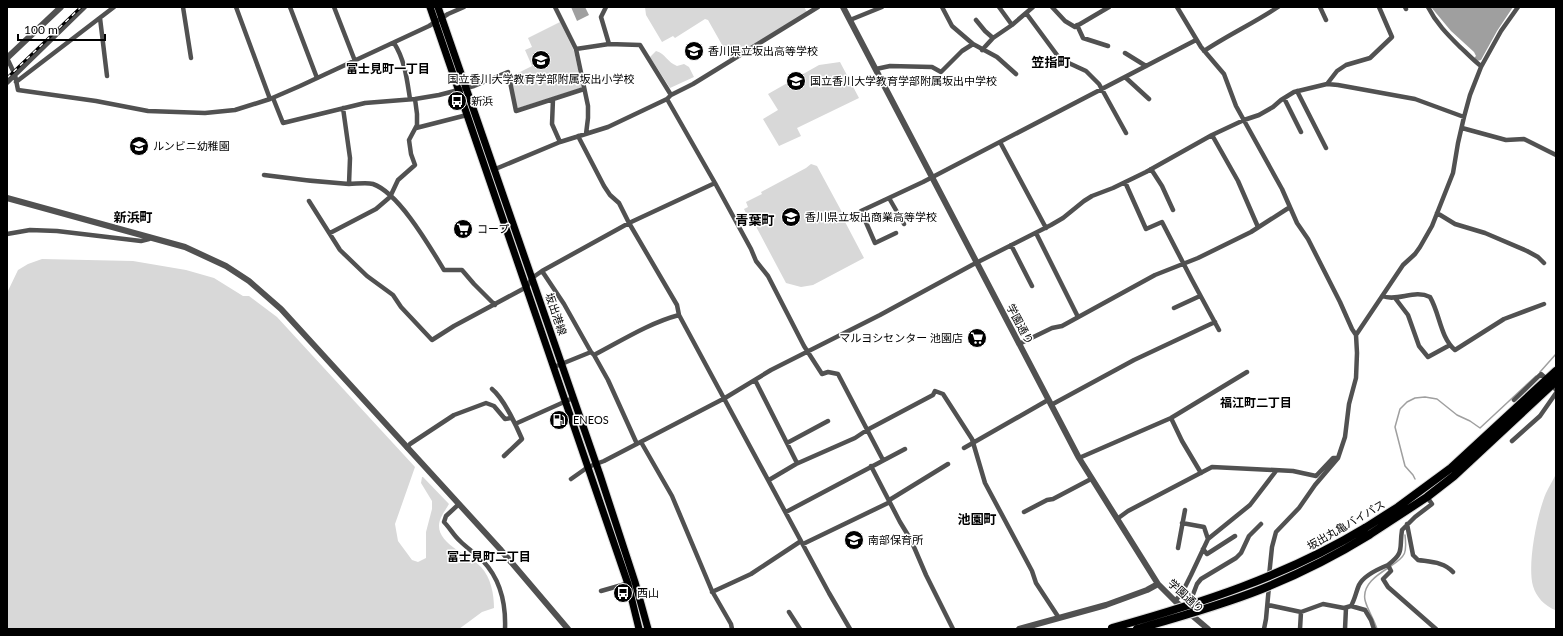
<svg xmlns="http://www.w3.org/2000/svg" width="1563" height="636" font-family="Lato,'Noto Sans JP',sans-serif">
	<style>
		.green { fill: #d8d8d8 }
		.water { fill: #9f9f9f }
		.lines { fill: none; stroke-linecap: round; stroke-linejoin: round }
		.stream { stroke: #9f9f9f; stroke-width: 1.5 }
		.primary-casing { stroke: #dbdbdb; stroke-width: 9 }
		.trunk-casing { stroke: #dbdbdb; stroke-width: 10 }
		.minor { stroke: #515151; stroke-width: 4.5 }
		.tertiary { stroke: #515151; stroke-width: 6 }
		.primary { stroke: #000; stroke-width: 7 }
		.trunk { stroke: #000; stroke-width: 8 }
		.rail-casing { stroke: #000; stroke-width: 3 }
		.rail { stroke: #fff; stroke-width: 1.5; stroke-dasharray: 4.5; stroke-linecap: butt }
		.trunk-bridge-casing { stroke: #dbdbdb; stroke-width: 10; stroke-linecap: butt }
		.trunk-bridge { stroke: #000; stroke-width: 8 }
		.labels { text-anchor: middle; stroke-width: 3; stroke-linejoin: round; paint-order: stroke }
		.poi-label { font-size: 11px; fill: #000; stroke: #fff; text-anchor: start }
		.street-label { font-size: 11px; fill: #000; stroke: #fff }
		.neighbourhood-label { font-size: 12px; font-weight: bold; fill: #000; stroke: #fff }
		.quarter-label { font-size: 13px; font-weight: bold; fill: #000; stroke: #fff }
	</style>
	<rect width="100%" height="100%" fill="#fff"/>
	<path class="green" d="M645 7H804L807 12 730 59 708 20 705 19 675 38 673 36 662 42 646 15Z
		M560 22 574 51 582 87 581 88 518 108 516 107 510 77 532 66 525 50 532 47 528 38Z
		M656 51C666 54 667 62 677 66L684 64 689 67 694 77 670 88 650 57Z
		M840 62 859 98 797 128 801 136 779 146 763 119 778 110 768 94 819 65Z
		M811 164 817 166 843 214V218L864 258 813 285 801 287 786 283 752 219H749L744 209 748 207 746 202 762 194 761 192 806 168Z
		M42 259 133 261 186 270 214 278 243 296H249L277 317 415 467 395 524 398 541 412 560 418 562 426 558V532L432 509V501L421 483 422 477H423L449 504C445 511 439 518 439 526 439 545 470 555 481 567 491 578 494 594 494 608L482 612 459 629H7V293L18 270 28 264Z
		M1556 474V610H1555C1545 606 1536 597 1533 586 1527 565 1537 514 1546 493 1549 487 1553 480 1556 474Z"/>
	<path class="water" d="M571 7H585L589 15 577 21Z
		M1431 7H1513L1497 31 1481 60 1477 61 1474 58 1476 56 1474 52 1451 31Z"/>
	<g class="lines">
		<path class="stream" d="M1540 372 1556 354
			M1415 479 1413 475 1405 466 1395 427 1400 409 1407 402 1415 398 1425 397 1437 399 1457 415 1470 421 1480 428 1536 376
			M1391 566C1406 556 1407 553 1405 535
			M1377 629C1374 619 1367 609 1365 600 1362 585 1377 575 1388 568"/>
		<defs>
			<path id="primary" d="M430 7 628 584 639 629
				M438 7 600 475 635 582 648 629"/>
			<path id="trunk" d="M1365 528 1398 507 1451 468 1556 371
				M1369 535 1427 497 1454 476 1556 381"/>
		</defs>
		<use href="#primary" class="primary-casing"/>
		<use href="#trunk" class="trunk-casing"/>
		<path class="minor" d="M183 7 191 58
			M236 7 270 99
			M290 7 317 78
			M334 7 355 61
			M555 7 576 49 588 106V118L586 134
			M606 7 601 17 609 44
			M942 7 952 26 973 44 997 57 1016 74
			M999 7 1012 25
			M1052 7 1065 21 1075 27 1109 7
			M1177 7 1201 47 1224 74 1236 106 1282 189 1297 223 1308 239 1340 302 1352 329 1356 335
			M1320 7 1326 20
			M1405 7 1406 9
			M1428 7C1436 23 1447 34 1460 47 1467 53 1473 60 1481 66
			M1026 13 1060 59 1086 71 1099 84 1126 133
			M100 18 107 76
			M850 20 882 7
			M976 20 985 31 993 38
			M1077 25 1083 38 1108 46
			M394 43C405 60 407 80 410 99
			M576 49 609 44 640 45 671 95
			M982 50 993 38 1012 25 1033 7
			M1204 51C1228 35 1254 23 1278 7
			M1125 53 1146 66
			M7 58 15 75 18 90 96 101 148 111 205 113 235 110 270 99 300 86 429 26 448 14 464 7
			M876 69 890 66 932 67 941 72 962 51 973 44
			M1125 77 1149 99
			M16 82 114 7
			M7 83 85 7
			M1327 84 1337 71 1346 65 1370 58 1392 37 1379 7
			M1297 91 1326 148
			M273 98 283 123 365 103 415 99 439 95 474 86 508 72 516 111 584 89
			M1284 98 1301 132
			M553 99 552 124 560 142
			M343 108 350 158 349 184
			M416 128 467 115
			M1462 128 1506 140 1524 139 1556 155
			M1212 135 1238 181 1258 227
			M578 136 604 186 610 195 619 203 629 223 677 305 679 315 829 593 850 629
			M1000 142 1046 228
			M1151 169 1162 186 1173 210
			M493 170 560 142 608 127 667 99 671 95 693 84 818 7
			M264 175C292 179 320 182 349 184 356 184 366 182 373 184 399 193 430 247 444 270H462L474 284 495 305
			M1125 182 1146 229 1162 222 1192 280 1219 330
			M715 183 751 249 756 261 768 276 804 346 822 374 828 372 838 374 883 460
			M889 198 904 224
			M309 201 340 250 367 276 393 295 401 307 432 340 454 326 521 290 527 287 532 278 542 271 629 223 715 183 667 99
			M1437 213 1455 224 1485 233 1527 251 1538 257 1544 263
			M330 233 376 209 390 197 398 180 415 165 411 154 409 140 417 125V114L415 99
			M896 233 875 243 861 211 923 182 1196 40
			M1036 233 1078 317
			M7 234 30 230 57 231 141 241 149 239 150 237
			M1011 245 1032 286
			M542 271 564 304 591 352 594 355 608 380 637 444
			M1382 296C1398 302 1414 289 1430 297 1440 314 1440 337 1455 350L1504 319 1544 304
			M1395 298 1408 315 1419 346 1428 357 1450 345
			M1174 308 1200 296
			M1019 344 1052 328 1062 326 1155 275 1198 258 1251 232 1290 207
			M594 355C621 341 649 323 679 315
			M554 367 591 352
			M755 380 797 463
			M492 389C503 398 516 425 522 439L504 456
			M1514 400 1541 374 1552 384 1556 390
			M1051 405 1134 360 1215 322
			M1171 418 1182 441 1201 473
			M515 424 573 398
			M1512 441 1540 416 1556 393
			M641 442 672 496 712 591 731 624 732 629
			M787 443 828 421
			M407 448 410 444 454 415 486 403 494 406 505 419 511 418
			M964 448 1048 400
			M1079 458 1171 418 1247 372
			M871 466 900 522 911 540 926 575 953 629
			M571 479 588 467 604 461 725 398 771 370 880 315 972 265 1051 225 1063 218 1084 201 1092 196 1113 188 1146 172 1212 135 1244 120 1259 115 1273 107 1281 100 1294 92 1327 84 1338 85 1415 99 1464 117
			M769 480 796 464 855 438 867 430 933 395 935 391 943 394 972 439 985 483 1032 571 1036 583 1059 618
			M459 504 446 516 444 522C450 528 454 536 460 541 467 548 476 554 483 561 501 580 506 604 505 629
			M786 512 905 449
			M1024 512 1047 500 1053 499 1091 479
			M1117 519 1128 511 1212 467 1293 471 1316 476 1333 458H1338
			M1182 523 1204 527 1208 539
			M1407 524 1413 555 1418 560C1431 562 1444 562 1453 572
			M803 544 888 503 891 499 948 464
			M1178 548 1185 510
			M1203 549 1207 554 1235 536
			M1388 565C1405 552 1399 549 1402 530L1415 517 1432 504 1427 497
			M1269 576 1272 547 1276 532 1299 508 1315 485 1338 458 1345 437 1349 404 1356 378 1357 353 1356 335 1403 265 1415 254 1420 247 1432 226 1453 173 1458 143 1464 117 1470 95 1481 67 1501 31 1518 7
			M601 591 629 583
			M712 592 751 574 801 541
			M1175 601 1182 593 1191 575 1208 539 1250 505 1276 471
			M1189 605 1197 584 1201 579 1236 558 1241 553 1249 536 1261 524
			M1268 605 1301 612 1323 604 1344 608 1351 606 1365 610 1371 620 1374 629
			M1351 606C1355 599 1356 592 1359 585 1364 575 1378 569 1388 565L1391 571 1383 579 1388 587 1436 629
			M789 612 800 629
			M1264 629 1266 619 1269 586
			M1300 629 1301 612
			M1345 629 1346 608"/>
		<path class="tertiary" d="M843 7 1079 458 1158 584 1175 601 1208 629
			M7 58 61 7
			M7 198 185 247 226 266 249 281 281 309 500 549 568 629
			M1019 629 1106 605 1147 590 1158 584"/>
		<use href="#primary" class="primary"/>
		<use href="#trunk" class="trunk"/>
		<defs>
			<path id="rail" d="M7 78 81 7"/>
		</defs>
		<use href="#rail" class="rail-casing"/>
		<use href="#rail" class="rail"/>
		<defs>
			<path id="trunk-bridge" d="M1112 628C1201 603 1286 576 1365 528
				M1137 629C1179 617 1222 605 1262 589 1299 574 1335 556 1369 535"/>
		</defs>
		<use href="#trunk-bridge" class="trunk-bridge-casing"/>
		<use href="#trunk-bridge" class="trunk-bridge"/>
	</g>
	<defs>
		<symbol id="school-disc" viewBox="-11 -11 22 22"><circle r="9.5" fill="#000" stroke="#fff"/><path d="M0-5L7-2L0 1L-7-2ZM-4 1L0 2.5L4 1V4Q0 6-4 4Z" fill="#fff"/></symbol>
		<symbol id="bus-disc" viewBox="-11 -11 22 22"><circle r="9.5" fill="#000" stroke="#fff"/><path d="M-5-6H5V4H4V6H2V4H-2V6H-4V4H-5ZM-3.5-4V0h7V-4ZM-3.5 1.2v1.5H-2V1.2ZM2 1.2v1.5H3.5V1.2Z" fill="#fff"/></symbol>
		<symbol id="supermarket-disc" viewBox="-11 -11 22 22"><circle r="9.5" fill="#000" stroke="#fff"/><path d="M-6-5.5h2.5l.6 2H6L4.5 2H-2.5L-4.4-4H-6ZM-1.5 3.2a1.3 1.3 0 1 0 .1 0ZM3 3.2a1.3 1.3 0 1 0 .1 0Z" fill="#fff"/></symbol>
		<symbol id="fuel-disc" viewBox="-11 -11 22 22"><circle r="9.5" fill="#000" stroke="#fff"/><path d="M-5.5-6h7V0h2V4h1.3V-2.5L3-4.5l.8-.8L6-3V5H2.5V1h-1V6h-7ZM-4.2-4.7v3.2H.2V-4.7Z" fill="#fff"/></symbol>
	</defs>
	<g fill-rule="evenodd">
		<use href="#school-disc" x="683" y="40" width="22" height="22"/>
		<use href="#school-disc" x="530" y="49" width="22" height="22"/>
		<use href="#school-disc" x="785" y="70" width="22" height="22"/>
		<use href="#bus-disc" x="446" y="90" width="22" height="22"/>
		<use href="#school-disc" x="128" y="135" width="22" height="22"/>
		<use href="#school-disc" x="780" y="206" width="22" height="22"/>
		<use href="#supermarket-disc" x="452" y="218" width="22" height="22"/>
		<use href="#supermarket-disc" x="966" y="327" width="22" height="22"/>
		<use href="#fuel-disc" x="548" y="409" width="22" height="22"/>
		<use href="#school-disc" x="843" y="529" width="22" height="22"/>
		<use href="#bus-disc" x="612" y="582" width="22" height="22"/>
	</g>
	<g class="labels">
		<g class="poi-label">
			<text x="708" y="55">香川県立坂出高等学校</text>
			<text x="541" y="83" text-anchor="middle">国立香川大学教育学部附属坂出小学校</text>
			<text x="810" y="85">国立香川大学教育学部附属坂出中学校</text>
			<text x="471" y="105">新浜</text>
			<text x="153" y="150">ルンビニ幼稚園</text>
			<text x="805" y="221">香川県立坂出商業高等学校</text>
			<text x="477" y="233">コープ</text>
			<text x="963" y="342" text-anchor="end">マルヨシセンター 池園店</text>
			<text x="573" y="424">ENEOS</text>
			<text x="868" y="544">南部保育所</text>
			<text x="637" y="597">西山</text>
		</g>
		<g class="street-label">
			<text transform="translate(556 314) rotate(71)" y="4">坂出港線</text>
			<text transform="translate(1020 324) rotate(62)" y="4">学園通り</text>
			<text transform="translate(1346 525) rotate(-30)" y="4">坂出丸亀バイパス</text>
			<text transform="translate(1186 596) rotate(42)" y="4">学園通り</text>
		</g>
		<g class="neighbourhood-label">
			<text x="388" y="73">富士見町一丁目</text>
			<text x="1256" y="407">福江町二丁目</text>
			<text x="489" y="561">富士見町二丁目</text>
		</g>
		<g class="quarter-label">
			<text x="1051" y="67">笠指町</text>
			<text x="133" y="222">新浜町</text>
			<text x="755" y="225">青葉町</text>
			<text x="977" y="524">池園町</text>
		</g>
	</g>
	<rect width="1563" height="636" fill="none" stroke="#000000" stroke-width="16"/>
	<path d="M18 34v6h87v-6" fill="none" stroke="#000000" stroke-width="2"/>
	<text x="24" y="34" font-size="12" fill="#000000" stroke="#ffffff" stroke-width="3" paint-order="stroke">100 m</text>
</svg>
